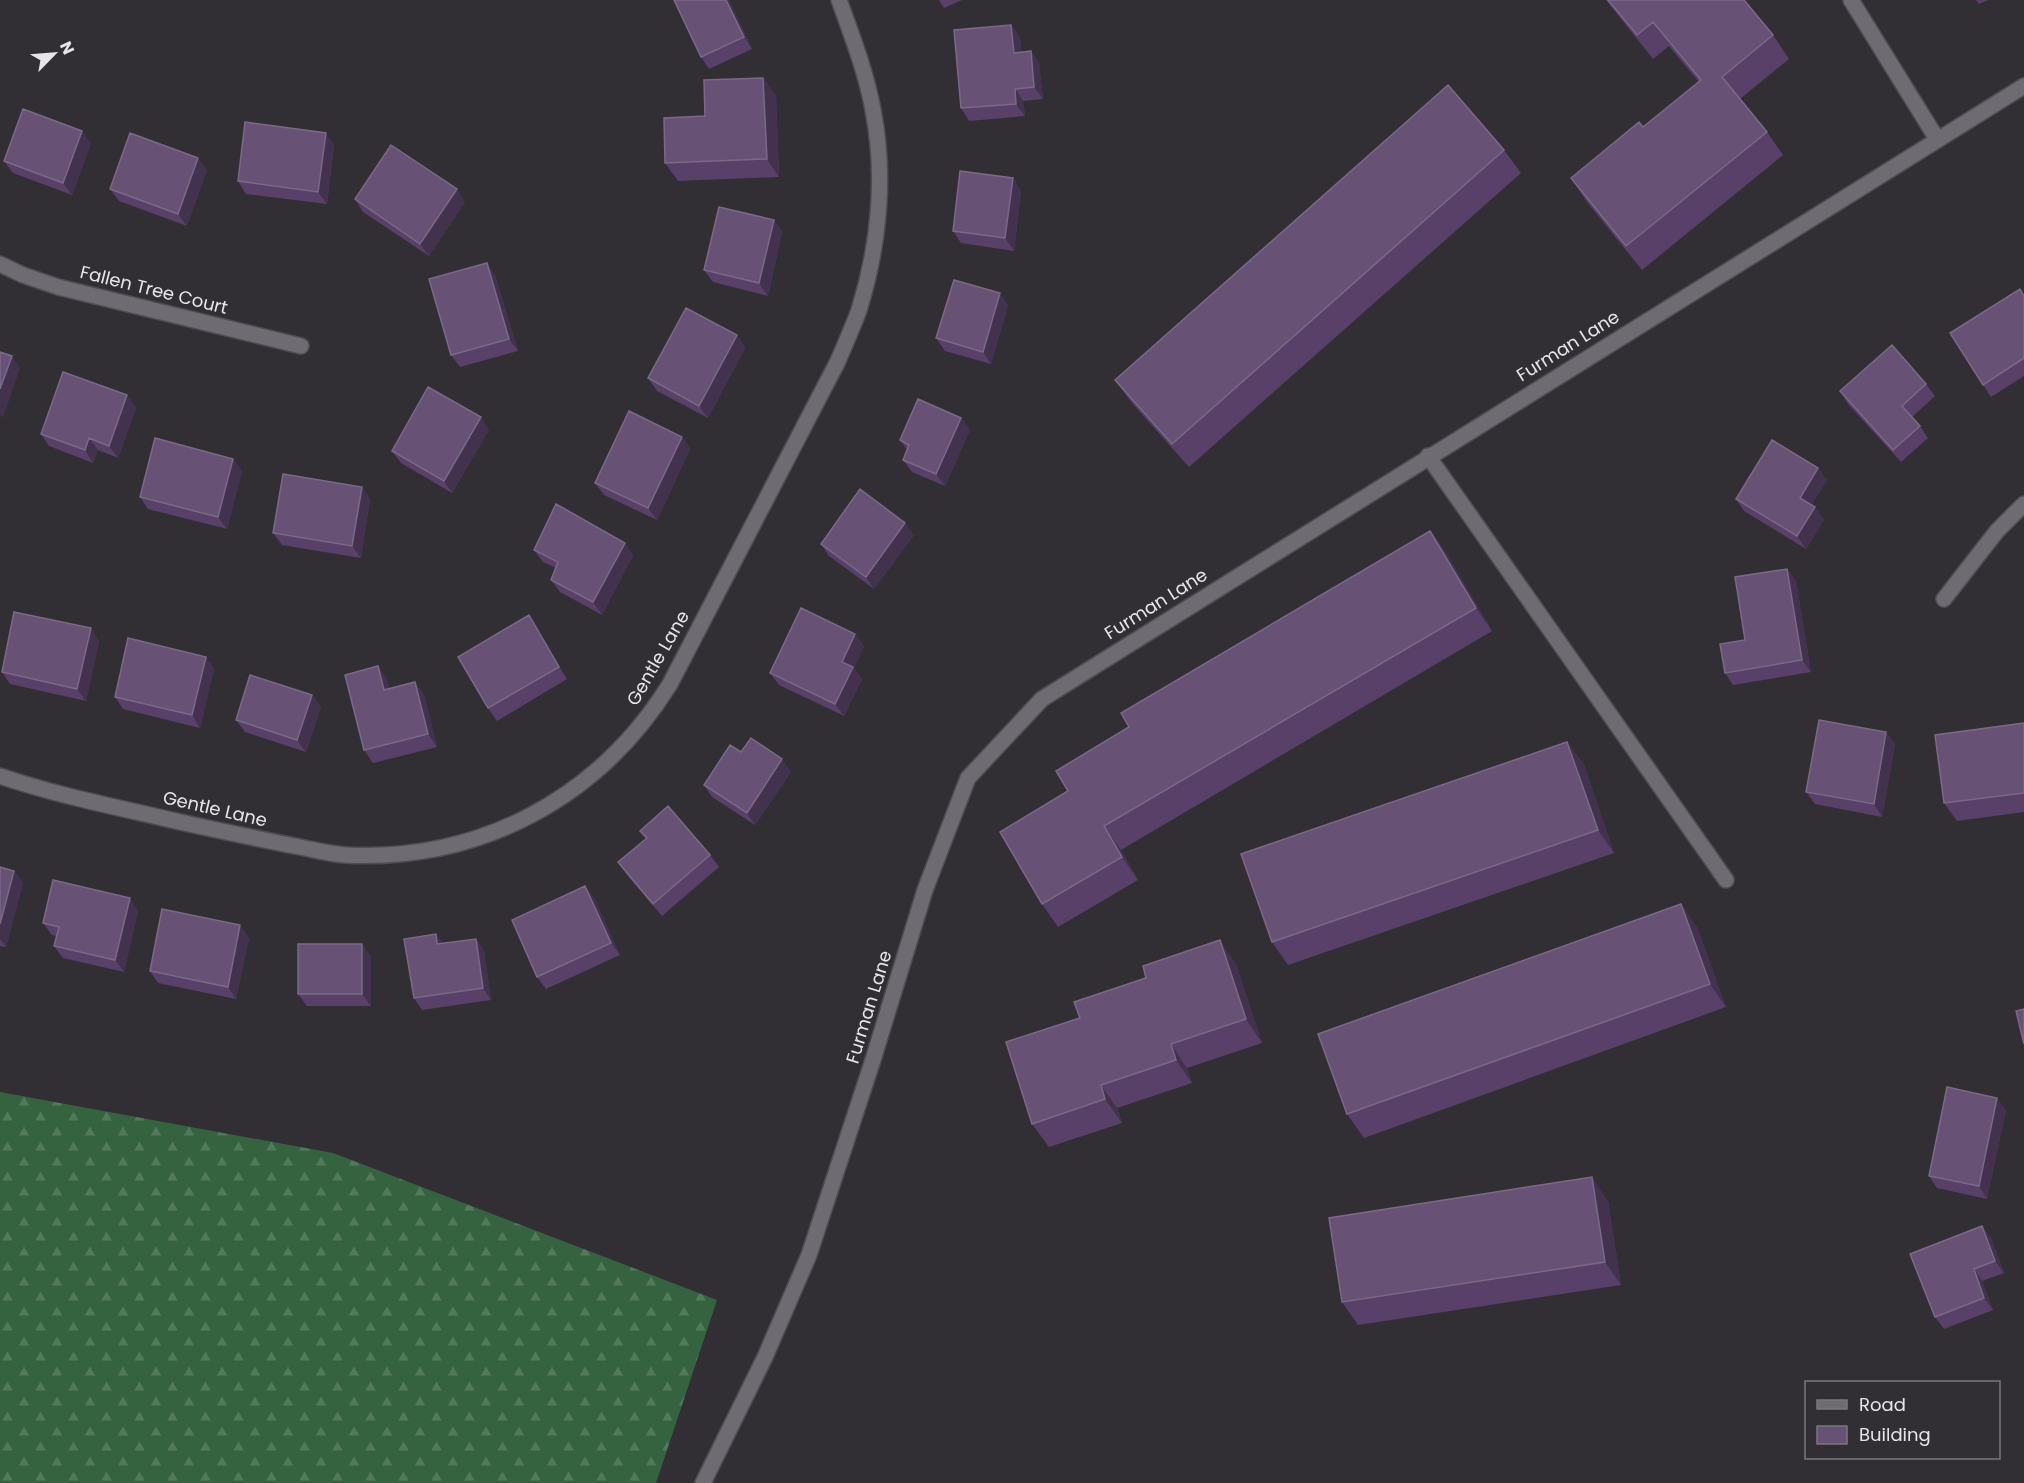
<svg xmlns="http://www.w3.org/2000/svg" width="2024" height="1483" font-family="Poppins,sans-serif">
	<style>
		.forest { fill: url(#forest-firs) }
		.lines { fill: none; stroke-linecap: round; stroke-linejoin: round }
		.minor-casing { stroke: #4f4d51; stroke-width: 18 }
		.minor { stroke: #6f6b72; stroke-width: 15 }
		.wall { fill: #584069 }
		.shaded-wall { fill: #42324e }
		.building { fill: #675276; stroke: #7b6988; stroke-width: 1.5 }
		.labels { text-anchor: middle; stroke-width: 4.5; stroke-linejoin: round; paint-order: stroke }
		.street-label { font-size: 18px; fill: #e7e5e9; stroke: #312f34 }
	</style>
	<defs>
		<pattern id="forest-firs" width="22" height="20" patternUnits="userSpaceOnUse" patternTransform="scale(1.5)"><rect width="22" height="20" fill="#36633f"/><path d="M5 1l3.5 6h-7zM16 11l3.5 6h-7z" fill="#53795b"/></pattern>
	</defs>
	<rect width="100%" height="100%" fill="#312f34"/>
	<path class="forest" d="M0 1092 333 1153 717 1300 656 1483H0Z"/>
	<g class="lines">
		<defs>
			<path id="minor" d="M1851 0 1937 139
				M0 264 23 275 58 287 301 346
				M1428 456 1726 880
				M1944 599 1997 531 2024 504
				M0 776C62 797 126 809 189 824 226 832 263 840 300 847 315 850 330 854 345 855 480 862 599 798 670 684L838 361C845 344 853 327 859 310 879 246 886 176 873 110 866 72 852 36 839 0
				M703 1483 765 1357 809 1255 872 1063 925 890 968 778 1042 699 2024 86"/>
		</defs>
		<use href="#minor" class="minor-casing"/>
		<use href="#minor" class="minor"/>
	</g>
	<path class="wall" d="M729 0 752 49 709 69 701 57Z
		M939 0H962L944 8Z
		M1606 0H1744L1773 35 1789 59 1740 99 1767 132 1783 155 1642 270 1587 202 1571 178 1643 127 1699 82 1669 46 1653 59Z
		M1976 0H1988L1979 4Z
		M1011 25 1020 37 1021 52 1031 51 1039 63 1043 99 1023 101 1025 116 969 121 961 108Z
		M763 78 776 96 779 177 678 181 665 163 705 116Z
		M91 143 72 195 13 173 4 161Z
		M334 145 327 204 246 194 238 181Z
		M1504 150 1521 173 1189 467 1132 403 1115 380Z
		M207 170 187 226 119 201 110 189Z
		M1013 178 1021 191 1014 251 961 243 953 231Z
		M355 199 465 202 429 256 363 212Z
		M774 220 782 232 768 296 713 282 704 270Z
		M495 275 518 351 460 367 451 355Z
		M2024 295V376L1991 397 1983 385Z
		M1008 305 991 364 945 351 936 338Z
		M737 335 745 348 708 418 657 391 648 378Z
		M1926 384 1935 396 1912 417 1920 426 1928 438 1901 462 1848 404 1840 391Z
		M127 395 136 408 118 458 98 450 93 463 49 446 41 434Z
		M961 418 970 430 945 486 912 472 903 460 907 450 900 440Z
		M489 430 452 493 401 463 392 451Z
		M682 437 690 449 657 520 604 495 595 483Z
		M233 459 242 471 227 529 148 509 140 497Z
		M1818 468 1827 480 1811 505 1815 507 1824 520 1806 549 1744 511 1736 499Z
		M362 487 370 499 361 558 282 545 273 533Z
		M1430 531 1447 554 1492 631 1121 850 1138 880 1058 927 1042 904 1068 791 1129 727Z
		M914 535 874 589 829 556 821 544Z
		M625 543 633 555 602 615 560 592 551 580 556 568 543 562 534 550Z
		M1787 569 1796 581 1811 672 1733 685 1725 673Z
		M529 615 537 628 567 679 497 721 488 708Z
		M855 634 864 646 854 668 862 679 844 716 779 685 770 673Z
		M99 641 86 701 10 684 2 672Z
		M206 657 214 669 200 728 123 709 115 697Z
		M387 679 389 689 424 694 437 747 373 763 364 750Z
		M312 695 321 707 306 752 245 732 236 720Z
		M2024 723V812L1957 821 1944 803Z
		M1886 732 1895 744 1882 817 1815 804 1806 792Z
		M1567 742 1584 765 1614 853 1288 965 1272 942Z
		M741 752 791 772 755 825 712 797 704 785Z
		M640 831 710 855 719 867 662 916 627 875 618 862 646 839Z
		M0 867 14 871 23 883 6 947 0 946Z
		M585 886 594 898 620 955 546 989 537 977Z
		M138 911 124 972 63 958 54 946 56 936 52 935 43 923Z
		M1697 927 1726 1007 1364 1138 1347 1114Z
		M249 938 236 999 158 983 150 971Z
		M476 939 484 951 491 1000 422 1010 414 998Z
		M362 944 371 957V1006H307L298 994Z
		M1236 964 1262 1043 1187 1068 1192 1083 1117 1108 1122 1123 1049 1147 1032 1124 1080 1018Z
		M2006 1110 1987 1199 1937 1188 1929 1176Z
		M1608 1201 1621 1285 1358 1325 1342 1302Z
		M1982 1226 1991 1238 2004 1273 1982 1281 1993 1310 1944 1329 1935 1317Z"/>
	<path class="shaded-wall" d="M726 0H729L752 49 744 37Z
		M1011 25 1020 37 1022 65 1014 53Z
		M1031 51 1039 63 1043 99 1034 87Z
		M763 78 776 96 779 177 767 159Z
		M1015 89 1023 101 1025 116 1016 104Z
		M82 131 91 143 72 195 63 183Z
		M326 133 334 145 327 204 318 192Z
		M198 158 207 170 187 226 178 214Z
		M1013 178 1021 191 1014 251 1005 238Z
		M457 189 465 202 429 256 420 244Z
		M774 220 782 232 768 296 759 283Z
		M487 263 495 275 518 351 509 339Z
		M1000 293 1008 305 991 364 983 352Z
		M737 335 745 348 708 418 699 406Z
		M12 356 20 368 3 418 0 414V389Z
		M127 395 136 408 118 458 109 446Z
		M481 417 489 430 452 493 444 481Z
		M961 418 970 430 945 486 936 474Z
		M682 437 690 449 657 520 648 508Z
		M89 438 98 450 93 463 85 450Z
		M233 459 242 471 227 529 218 517Z
		M1818 468 1827 480 1808 510 1800 498Z
		M362 487 370 499 361 558 352 546Z
		M1815 507 1824 520 1806 549 1797 536Z
		M905 523 914 535 874 589 866 577Z
		M1430 531 1447 554 1492 631 1476 608Z
		M625 543 633 555 602 615 593 602Z
		M1787 569 1796 581 1811 672 1802 660Z
		M529 615 537 628 567 679 559 667Z
		M91 628 99 641 86 701 77 689Z
		M855 634 864 646 854 668 862 679 844 716 835 704 842 662Z
		M206 657 214 669 200 728 192 715Z
		M378 666 387 679 393 702 384 690Z
		M415 682 424 694 437 747 428 734Z
		M312 695 321 707 306 752 297 740Z
		M1886 732 1895 744 1882 817 1874 804Z
		M1567 742 1584 765 1614 853 1598 830Z
		M782 759 791 772 755 825 747 813Z
		M1104 826 1121 850 1138 880 1122 857Z
		M14 871 23 883 6 947 0 939V924Z
		M585 886 594 898 620 955 611 943Z
		M130 898 138 911 124 972 115 960Z
		M1681 904 1697 927 1726 1007 1710 984Z
		M240 925 249 938 236 999 228 987Z
		M436 934 445 946 437 944Z
		M476 939 484 951 491 1000 483 988Z
		M1220 940 1236 964 1262 1043 1246 1019Z
		M362 944 371 957V1006L362 994Z
		M1171 1044 1187 1068 1192 1083 1176 1060Z
		M1101 1085 1117 1108 1122 1123 1105 1099Z
		M1997 1098 2006 1110 1987 1199 1979 1186Z
		M1592 1177 1608 1201 1621 1285 1605 1262Z
		M1982 1226 1991 1238 2004 1273 1995 1261Z
		M1974 1269 1982 1281 1993 1310 1984 1298Z"/>
	<path class="building" d="M674 0H726L744 37 701 57Z
		M1608 0H1744L1773 35 1722 77 1767 132 1626 246 1571 178 1639 122 1643 127 1701 80 1653 22 1637 35Z
		M1011 25 1014 53 1031 51 1034 87 1015 89 1016 104 961 108 954 30Z
		M763 78 767 159 665 163 664 118 705 116 704 80Z
		M1448 85 1504 150 1172 444 1115 380Z
		M23 109 82 131 63 183 4 161Z
		M245 122 326 133 318 192 238 181Z
		M130 133 198 158 178 214 110 189Z
		M391 145 457 189 420 244 355 199Z
		M960 171 1013 178 1005 238 953 231Z
		M719 207 774 220 759 283 704 270Z
		M487 263 509 339 451 355 429 279Z
		M954 280 1000 293 983 352 936 338Z
		M2020 289 2024 296V358L1983 385 1950 333Z
		M686 308 737 335 699 406 648 378Z
		M1892 345 1926 384 1902 406 1920 426 1893 450 1840 391Z
		M0 352 12 356 0 389Z
		M63 372 127 395 109 446 89 438 85 450 41 434Z
		M428 387 481 417 444 481 392 451Z
		M918 399 961 418 936 474 903 460 909 445 900 440Z
		M629 411 682 437 648 508 595 483Z
		M155 438 233 459 218 517 140 497Z
		M1772 440 1818 468 1800 498 1815 507 1797 536 1736 499Z
		M283 474 362 487 352 546 273 533Z
		M860 489 905 523 866 577 821 544Z
		M556 504 625 543 593 602 551 580 558 562 534 550Z
		M1430 531 1476 608 1104 826 1122 857 1042 904 1000 832 1068 791 1056 771 1129 727 1121 713Z
		M1787 569 1802 660 1725 673 1720 644 1745 640 1735 577Z
		M801 608 855 634 842 662 853 667 835 704 770 673Z
		M14 612 91 628 77 689 2 672Z
		M529 615 559 667 488 708 458 657Z
		M128 638 206 657 192 715 115 697Z
		M378 666 384 690 415 682 428 734 364 750 345 675Z
		M250 675 312 695 297 740 236 720Z
		M1819 720 1886 732 1874 804 1806 792Z
		M2024 723V793L1944 803 1935 735Z
		M751 738 782 759 747 813 704 785 730 745 741 752Z
		M1567 742 1598 830 1272 942 1241 854Z
		M668 806 710 855 653 904 618 862 647 838 640 831Z
		M0 867 14 871 0 924Z
		M53 880 130 898 115 960 54 946 59 927 43 923Z
		M585 886 611 943 537 977 512 920Z
		M1681 904 1710 984 1347 1114 1318 1034Z
		M162 909 240 925 228 987 150 971Z
		M436 934 437 944 476 939 483 988 414 998 404 939Z
		M1220 940 1246 1019 1171 1044 1176 1060 1101 1085 1105 1099 1032 1124 1006 1042 1080 1018 1074 1002 1146 978 1143 966Z
		M298 944H362V994H298Z
		M2024 1009V1044L2016 1011Z
		M1947 1087 1997 1098 1979 1186 1929 1176Z
		M1592 1177 1605 1262 1342 1302 1329 1218Z
		M1982 1226 1995 1261 1974 1269 1984 1298 1935 1317 1910 1254Z"/>
	<g class="labels">
		<g class="street-label">
			<text transform="translate(154 290) rotate(14)" y="6">Fallen Tree Court</text>
			<text transform="translate(1568 346) rotate(-32)" y="6">Furman Lane</text>
			<text transform="translate(1156 604) rotate(-32)" y="6">Furman Lane</text>
			<text transform="translate(658 658) rotate(-60)" y="6">Gentle Lane</text>
			<text transform="translate(215 809) rotate(13)" y="6">Gentle Lane</text>
			<text transform="translate(869 1007) rotate(-73)" y="6">Furman Lane</text>
		</g>
	</g>
	<rect x="1805" y="1381" width="195" height="78" fill="#312f34" stroke="#7a787c" stroke-width="1.5"/>
	<rect x="1817" y="1400" width="30" height="9" fill="#6f6b72" stroke="#7a787c" stroke-width="1.5"/>
	<text x="1859" y="1411" font-size="18" fill="#e7e5e9">Road</text>
	<rect x="1817" y="1426" width="30" height="18" fill="#675276" stroke="#7a787c" stroke-width="1.5"/>
	<text x="1859" y="1441" font-size="18" fill="#e7e5e9">Building</text>
	<g transform="translate(54 54) rotate(65)" stroke="#312f34" stroke-width="4.5" paint-order="stroke">
	<path d="M0-4.5L10 22L0 15L-10 22Z" fill="#e7e5e9"/>
	<text y="-9" font-size="16" font-weight="bold" text-anchor="middle" fill="#e7e5e9">N</text>
	</g>
</svg>
